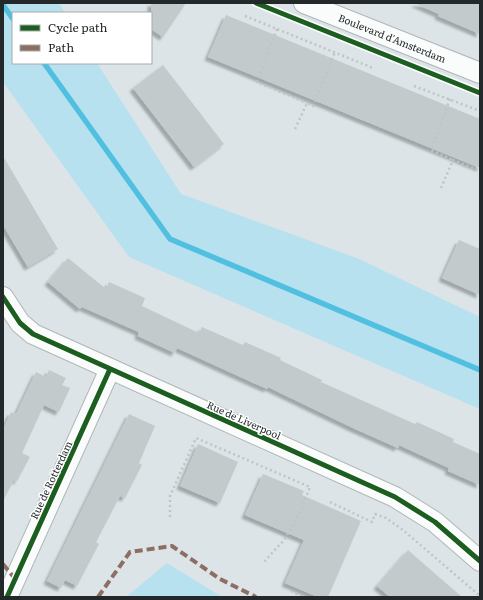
<svg xmlns="http://www.w3.org/2000/svg" width="483" height="600" font-family="Literata,serif">
	<style>
		.green { fill: #b8e1f0 }
		.lines { fill: none; stroke-linecap: round; stroke-linejoin: round }
		.stream { stroke: #51c0e0; stroke-width: 5.5 }
		.building { fill: #c3cacc; filter: url(#shadow) }
		.minor-casing { stroke: #b0b6b9; stroke-width: 22 }
		.path { stroke: #c0c4c5; stroke-width: 2.5; stroke-dasharray: 2 3; stroke-linecap: butt }
		.minor { stroke: #fafbfb; stroke-width: 20 }
		.quiet { stroke: #8d6e63; stroke-width: 4; stroke-dasharray: 8 4; stroke-linecap: butt }
		.cycleway-casing { stroke: #fff; stroke-width: 8 }
		.cycleway { stroke: #1b5e20; stroke-width: 5 }
		.labels { text-anchor: middle; stroke-width: 3; stroke-linejoin: round; paint-order: stroke }
		.street-label { font-size: 10px; fill: #23292b; stroke: #fff }
	</style>
	<defs>
		<filter id="shadow"><feDropShadow dx="-3.5" dy="3.5" stdDeviation="1" flood-color="#0004"/></filter>
	</defs>
	<rect width="100%" height="100%" fill="#dce4e7"/>
	<path class="green" d="M3 3H59L65 13H13V63H97L181 194 357 258 480 317V409L129 257 3 82Z
		M167 563 222 597H126Z"/>
	<g class="lines">
		<path class="stream" d="M3 5 13 19
			M44 63 170 239 480 370"/>
	</g>
	<path class="building" d="M151 3H186L163 37 151 29Z
		M414 3H480V34L438 16 439 14Z
		M226 15 480 119V168L208 57Z
		M163 65 224 144 194 167 133 88Z
		M3 156 58 249 28 267 3 225Z
		M459 240 480 249V295L442 278Z
		M68 258 106 289 109 282 145 298 142 306 199 333 202 327 243 345 245 342 281 358 280 360 322 380 321 382 415 424 417 422 454 439 453 442 480 454V485L448 471 449 468 399 445 398 448 353 428 268 387 267 389 177 348 175 353 138 336 139 332 82 307 80 309 48 282Z
		M49 370 66 378 62 385 70 388 59 412 44 405 22 453 30 457 17 481 14 480 3 501V430L11 412 16 414 36 372 46 377Z
		M129 414 155 426 139 463 142 465 125 498 120 496 96 542 99 544 77 586 65 580 61 588 47 581Z
		M198 444 238 462 220 503 180 486Z
		M263 474 304 491 302 495 361 521 328 597H318L285 583 304 540 245 515Z
		M408 550 440 578 462 597H390L377 586Z"/>
	<g class="lines">
		<defs>
			<g id="minor">
				<path id="s1" d="M304 3 480 73"/>
				<path d="M3 297 20 323 33 334 395 497 435 522 480 561"/>
				<path d="M7 597 110 369"/>
			</g>
		</defs>
		<use href="#minor" class="minor-casing"/>
		<path class="path" d="M245 16 373 68
			M277 29 257 82 307 103
			M414 86 480 111
			M450 99 431 150 453 160
			M295 129 307 103 313 106 335 52
			M441 188 453 160 480 171
			M330 502 372 522 375 514 386 518 403 530 480 596
			M170 517V496L196 438 310 487 299 515 284 540 263 563
			M291 591 303 597"/>
		<use href="#minor" class="minor"/>
		<path class="quiet" d="M3 564 15 579
			M98 597 130 552 172 546 220 579 256 597"/>
		<defs>
			<path id="cycleway" d="M256 3 480 93
				M3 297 20 323 33 334 395 497 435 522 480 561
				M7 597 110 369"/>
		</defs>
		<use href="#cycleway" class="cycleway-casing"/>
		<use href="#cycleway" class="cycleway"/>
	</g>
	<g class="labels">
		<g class="street-label">
			<text dy="4" stroke="none"><textPath href="#s1" startOffset="95">Boulevard d'Amsterdam</textPath></text>
			<text transform="translate(244 420) rotate(24)" y="4">Rue de Liverpool</text>
			<text transform="translate(51 480) rotate(-65)" y="4">Rue de Rotterdam</text>
		</g>
	</g>
	<rect width="483" height="600" fill="none" stroke="#23292b" stroke-width="8"/>
	<rect x="12" y="12" width="140" height="52" fill="#ffffff" stroke="#a7a9aa"/>
	<rect x="20" y="25" width="20" height="6" fill="#1b5e20" stroke="#a7a9aa"/>
	<text x="48" y="32" font-size="12" fill="#23292b">Cycle path</text>
	<rect x="20" y="45" width="20" height="6" fill="#8d6e63" stroke="#a7a9aa"/>
	<text x="48" y="52" font-size="12" fill="#23292b">Path</text>
</svg>
